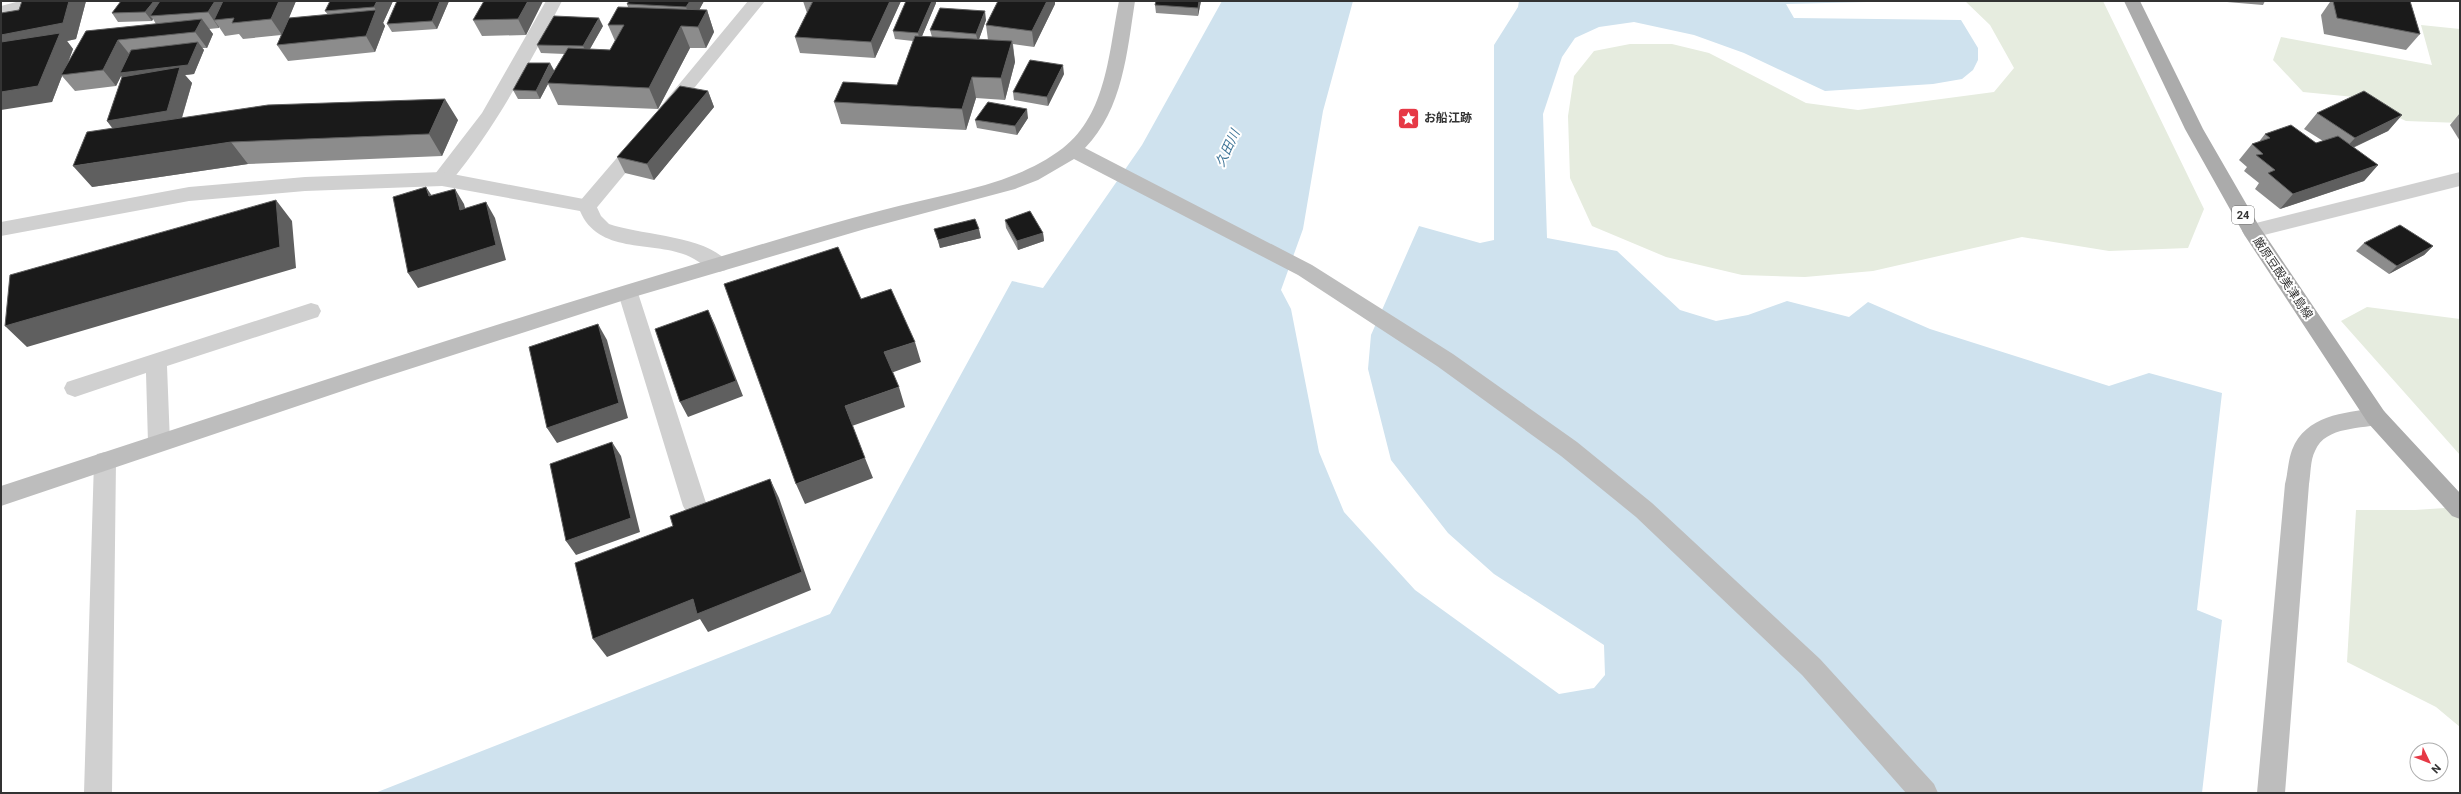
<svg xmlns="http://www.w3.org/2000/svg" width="2461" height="794" font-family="Roboto,'Noto Sans JP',sans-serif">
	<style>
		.green { fill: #e6ecdf }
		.water { fill: #cfe2ee }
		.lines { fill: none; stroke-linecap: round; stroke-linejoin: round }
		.lane { fill: #d0d0d0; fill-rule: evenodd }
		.street { fill: #d0d0d0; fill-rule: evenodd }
		.secondary { fill: #bdbdbd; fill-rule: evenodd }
		.primary { fill: #ababab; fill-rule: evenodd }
		.wall { fill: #8c8c8c }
		.shaded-wall { fill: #5f5f5f }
		.building { fill: #1a1a1a; stroke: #5f5f5f }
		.labels { text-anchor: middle; stroke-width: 4; stroke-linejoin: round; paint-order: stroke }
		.shield { fill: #fff; stroke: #707070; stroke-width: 1 }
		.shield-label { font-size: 11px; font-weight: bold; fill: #333 }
		.poi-label { font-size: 12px; font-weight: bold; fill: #333; stroke: #fff; text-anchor: start }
		.street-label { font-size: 12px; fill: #333; stroke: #fff }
		.water-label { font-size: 13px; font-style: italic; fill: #3f7597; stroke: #fff }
	</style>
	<rect width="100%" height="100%" fill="#fff"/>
	<path class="green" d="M1965 1H2103L2204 209 2188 248 2109 251 2022 237 1873 271 1805 277 1742 275 1666 257 1592 226 1570 178 1568 116 1574 76 1594 51 1630 44H1672L1709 53 1806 103 1858 110 1994 92 2014 68 1990 25Z
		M2421 25 2460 29V123L2406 121 2354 97 2303 92 2273 60 2281 37 2432 65Z
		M2367 307 2460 319V455L2341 321Z
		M2460 507V727L2436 707 2347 662 2356 510H2415Z"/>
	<path class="water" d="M1222 1H1353L1323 111 1303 229 1281 290 1291 309 1319 452 1344 512 1415 590 1559 694 1594 688 1605 675 1604 645 1494 574 1448 533 1391 460 1368 369 1371 335 1419 226 1480 243 1494 240V45L1518 7 1519 1H1908L1786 4 1794 18 1961 20 1978 48V60L1973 70 1962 79 1933 84 1825 91 1744 53 1694 35 1634 22 1599 27 1575 38 1562 57 1543 114 1547 238 1617 251 1680 310 1716 321 1748 315 1787 301 1849 317 1868 302 1930 329 2109 386 2149 373 2222 393 2197 610 2222 620 2202 793H375L830 614 1012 281 1043 288 1142 145Z"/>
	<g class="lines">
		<path class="lane" d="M546 1H562C529 65 495 128 449 184L442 186 435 184 432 179 435 174 482 113Z
			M748 1H765L673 114 667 116 661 114 658 110 661 106Z
			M640 137 647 139 649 143 647 147 594 211 587 213 580 211 577 206 580 201 633 139Z
			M628 285 635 288 638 293 707 506 703 513 695 516 687 513 683 506 618 293 621 288Z
			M311 303 318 305 321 311 318 317 167 366 170 443 167 449 159 452 151 449 148 443 146 373 75 397 67 394 64 388 67 382Z
			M105 452 113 454 116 461 112 793H84L94 461 97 454Z"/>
		<path class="street" d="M20 1H48L46 5 1 16V6Z
			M442 172 594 201 601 216 609 224C639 235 713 236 729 265L726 270 719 272C707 269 698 260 686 255 650 241 598 254 580 211L442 186 305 191 189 201 1 236V222L189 187 305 177Z
			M2460 172V186L2252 238 2245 236 2242 231 2245 226 2252 224Z"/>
		<path class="secondary" d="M1119 1H1135C1127 52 1123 109 1085 148L1312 265 1453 354 1577 442 1652 503 1820 659 1934 784 1938 793H1906L1802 675 1636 517 1561 456 1437 366 1298 275 1074 159 1038 180 1015 189 865 229 637 296 369 382 1 506V486C243 407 484 326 729 254 780 239 831 223 883 210 944 193 1012 187 1063 148 1107 114 1109 50 1119 1Z
			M2376 408 2384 411 2387 417 2384 423C2362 430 2326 425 2315 451 2310 461 2311 473 2309 484L2285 793H2257L2285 484C2288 473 2288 461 2292 450 2306 415 2343 413 2376 408Z"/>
		<path class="primary" d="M2124 1H2140L2203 129 2259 226 2384 411 2460 493V519L2452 516 2368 423 2245 236 2185 129Z"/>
	</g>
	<path class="wall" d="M22 1H86L76 39 67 41 73 49 67 66 86 31 156 24 153 19 152 21 118 22 112 13 121 1H296L285 26 328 15 325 11 393 1 383 23 385 26 375 52 288 61 277 45 281 35 243 39 239 34 225 36 219 27V28L209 29 213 34 207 48H202L204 50 194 74 185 75 192 83 182 118 458 120 442 156 248 164 92 187 112 128 107 121 122 77 121 76 116 86 75 91 62 76 52 102 19 10Z
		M449 1 437 29 392 32 387 24Z
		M543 1 526 35 482 36 473 20Z
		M629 1H704L699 10H707L714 32 706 48H690L658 109 558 105 548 84 540 99H518L513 90 554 71 565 54 541 53 537 45 603 26 590 49 610 50 615 41 608 25 628 7 627 4Z
		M803 1H901L875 58 800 53 795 37 807 13Z
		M906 1H936V3L922 36 932 37 930 30 986 20 979 39 988 40 986 25 998 1H1055V4L1034 47 1013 44 1015 62 1005 100 976 98 966 130 841 124 834 102 897 85 913 41 895 39 893 31Z
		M1156 1H1201L1198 16 1156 13 1155 5Z
		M2227 1H2265L2263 5 2227 2Z
		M2330 1H2410L2420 34 2406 50 2324 34 2321 15 2330 2Z
		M1064 74 1048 106 1014 100 1013 92Z
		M708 91 714 107 654 180 625 173 617 157Z
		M2317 113 2402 115 2388 131 2353 148 2378 165 2364 181 2280 209 2255 189 2259 183 2244 171 2247 167 2239 160 2252 144 2258 143 2265 134 2316 143 2323 141 2304 129Z
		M2460 113V141L2450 125Z
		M1028 118 1017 135 977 128 975 120Z
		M1005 220 1043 233 1044 241 1018 250 1006 228Z
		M934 229 981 238 940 248Z
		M2364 243 2433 246 2424 255 2389 274 2356 251Z"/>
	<path class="shaded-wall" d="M69 1H86L76 39 67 41 73 49 63 75H61L62 76 52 102 1 110V35Z
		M154 1H166L150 16 153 19 152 21 145 12Z
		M215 1H236L214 20 219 27V28L208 12Z
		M279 1H296L282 35 271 19Z
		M377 1H393L383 23 374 7Z
		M440 1H449L437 29 432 21Z
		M528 1H543L526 35 518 19Z
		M690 1H704L692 23 686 7Z
		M890 1H901L875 58 871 42Z
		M932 1H936V3L920 41 918 33Z
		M1047 1H1055V4L1034 47 1032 31Z
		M1199 1H1201L1198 16V8Z
		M376 10 385 26 375 52 366 36Z
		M707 10 714 32 706 48 698 27Z
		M985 11 986 20 978 42 976 34Z
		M599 18 603 26 587 54 583 46Z
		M202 19 213 34 207 48 195 32Z
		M681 26 690 48 658 109 649 88Z
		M118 40 131 56 198 42 204 50 194 74 185 75 192 83 179 127 120 137 107 121 126 82 121 76 116 86 103 70Z
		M1012 41 1015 62 1005 100 1001 78Z
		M550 63 555 72 547 83 548 84 540 99 536 91Z
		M1063 65 1064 74 1048 106 1047 97Z
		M972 77 976 98 966 130 962 109Z
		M708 91 714 107 654 180 647 164Z
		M445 99 458 120 442 156 429 134Z
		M1027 109 1028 118 1017 135 1015 126Z
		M2402 115 2388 131 2341 153 2355 138Z
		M231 142 248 164 92 187 73 166Z
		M2378 165 2364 181 2280 209 2293 194Z
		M426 187 436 202 429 196Z
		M455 189 464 204 470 226 460 210Z
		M276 200 292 221 296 268 27 347 5 326Z
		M486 202 495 218 506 260 418 288 408 273Z
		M979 229 981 238 940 248 938 240Z
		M1043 233 1044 241 1018 250 1017 241Z
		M2433 246 2424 255 2389 274 2397 266Z
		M708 310 715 325 743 396 688 417 680 402Z
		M598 324 607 340 628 418 557 443 547 428Z
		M915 342 921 362 891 373 884 352Z
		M899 387 905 407 852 426 845 406Z
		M612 442 621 456 640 532 576 555 566 541Z
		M865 458 873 478 805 504 796 484Z
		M770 479 779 498 811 590 708 632 700 619 607 657 593 639Z"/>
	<path class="building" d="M22 1H69L63 23 1 35V13L19 10Z
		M121 1H154L145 12 112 13Z
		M160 1H215L208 12 150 16Z
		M223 1H279L271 19 232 23 234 18 214 20Z
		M330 1H377L374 7 325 11Z
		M397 1H440L432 21 387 24Z
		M484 1H528L518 19 473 20Z
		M629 1H690L686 7 627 4Z
		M813 1H890L871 42 795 37Z
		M906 1H932L918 33 893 31Z
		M998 1H1047L1032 31 986 25Z
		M1156 1H1199L1198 8 1155 5Z
		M2333 1H2410L2420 34 2337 18Z
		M618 7 707 10 698 27 681 26 649 88 547 83 568 48 610 50 624 25H608Z
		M940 8 985 11 976 34 930 30Z
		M376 10 366 36 277 45 289 18Z
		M554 16 599 18 583 46 537 45Z
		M202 19 195 32 118 40 103 70 61 75 86 31Z
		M60 33 38 86 1 92V42Z
		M915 36 1012 41 1001 78 972 77 962 109 834 102 843 82 897 85Z
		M198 42 188 65 120 73 131 50Z
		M1030 60 1063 65 1047 97 1013 92Z
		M528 63H550L536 91 513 90Z
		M180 67 167 111 107 121 122 77Z
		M680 86 708 91 647 164 617 157Z
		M2364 91 2402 115 2355 138 2317 113Z
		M445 99 429 134 231 142 73 166 87 132 268 105Z
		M988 102 1027 109 1015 126 975 120Z
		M2291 125 2316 143 2338 136 2378 165 2293 194 2268 173 2275 170 2256 155 2263 154 2252 144 2270 138 2265 134Z
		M426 187 429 196 455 189 460 210 486 202 496 245 408 273 393 197Z
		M276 200 280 247 5 326 10 275Z
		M1030 211 1043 233 1017 241 1005 220Z
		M975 219 979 229 938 240 934 229Z
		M2400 225 2433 246 2397 266 2364 243Z
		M838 247 861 299 891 289 915 342 884 352 899 387 845 406 865 458 796 484 724 284Z
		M708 310 736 381 680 402 655 329Z
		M598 324 619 403 547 428 529 347Z
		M612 442 631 518 566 541 550 464Z
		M770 479 802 572 697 614 693 599 593 639 575 563 673 526 670 516Z"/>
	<defs>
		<symbol id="sight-square" viewBox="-11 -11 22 22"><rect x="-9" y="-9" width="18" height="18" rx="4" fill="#e63946" stroke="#fff"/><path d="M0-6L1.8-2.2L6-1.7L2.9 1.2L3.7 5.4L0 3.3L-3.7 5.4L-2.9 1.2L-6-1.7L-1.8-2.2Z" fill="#fff"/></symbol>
	</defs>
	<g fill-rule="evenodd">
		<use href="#sight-square" x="1396" y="106" width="25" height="25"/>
	</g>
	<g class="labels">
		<rect class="shield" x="2232" y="206" width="22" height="18" rx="3"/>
		<g class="shield-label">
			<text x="2243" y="219">24</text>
		</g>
		<g class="poi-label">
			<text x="1424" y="122">お船江跡</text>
		</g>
		<g class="street-label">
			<text transform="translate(2283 278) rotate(56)" y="4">厳原豆酘美津島線</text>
		</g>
		<g class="water-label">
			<text transform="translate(1227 148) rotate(-65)" y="5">久田川</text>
		</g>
	</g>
	<rect width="2461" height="794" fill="none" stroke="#333333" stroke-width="4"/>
	<g transform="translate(2429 762) rotate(133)"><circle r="19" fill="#ffffff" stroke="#adadad"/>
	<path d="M0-3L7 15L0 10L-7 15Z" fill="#e63946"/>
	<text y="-6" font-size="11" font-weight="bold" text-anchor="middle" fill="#333333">N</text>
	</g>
</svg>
